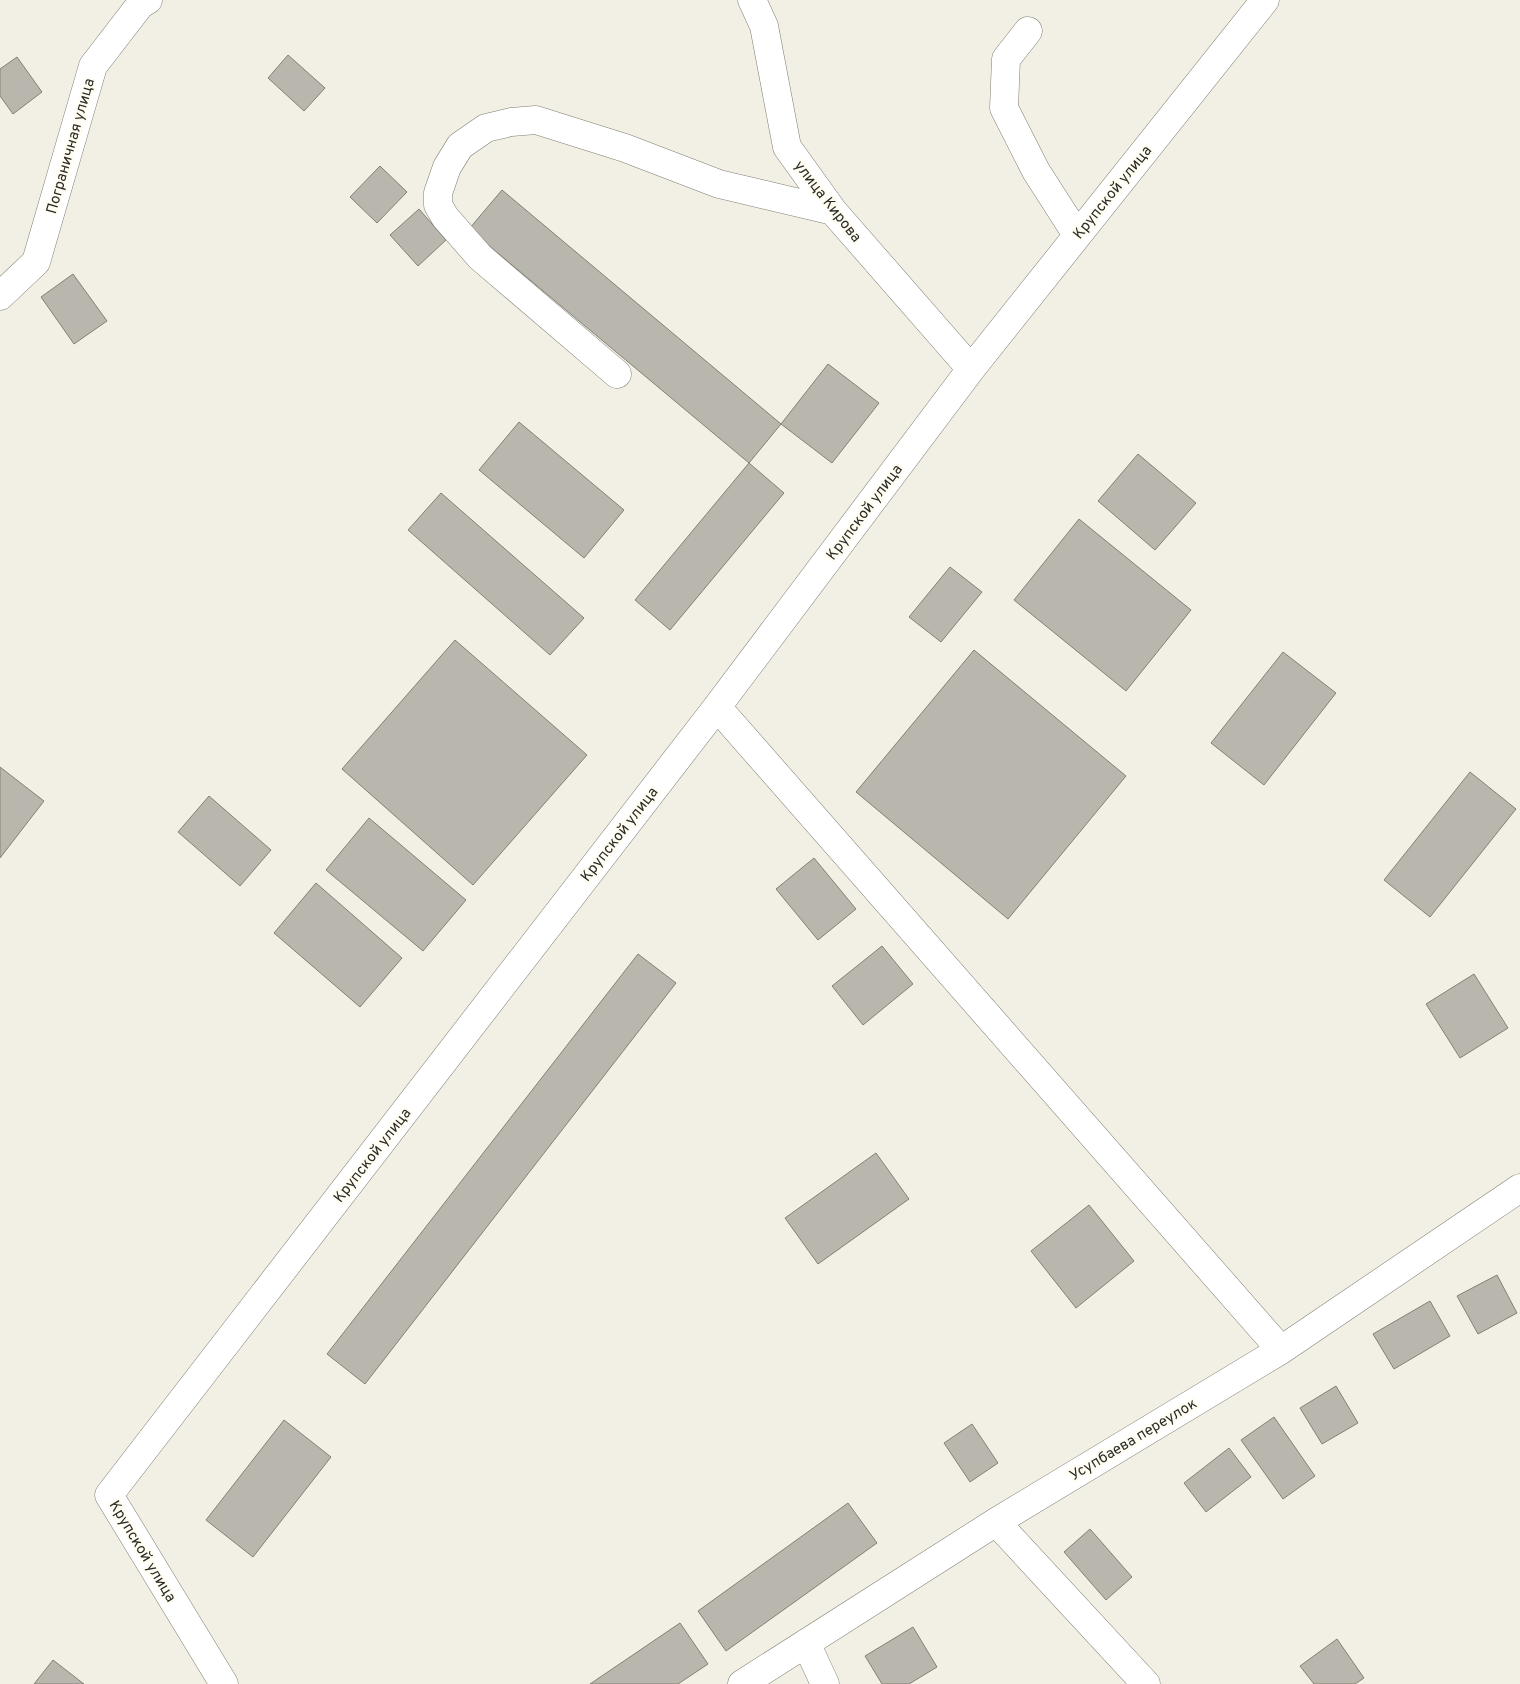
<svg xmlns="http://www.w3.org/2000/svg" width="1520" height="1684" font-family="Overpass,sans-serif">
	<style>
		.building { fill: #b9b7ad; stroke: #828177 }
		.lines { fill: none; stroke-linecap: round; stroke-linejoin: round }
		.minor-casing { stroke: #7f7e74; stroke-width: 29 }
		.minor { stroke: #fff; stroke-width: 28 }
		.labels { text-anchor: middle; stroke-width: 5; stroke-linejoin: round; paint-order: stroke }
		.street-label { font-size: 15px; fill: #2c2b27; stroke: #fffdf2 }
	</style>
	<rect width="100%" height="100%" fill="#f2f0e5"/>
	<path class="building" d="M288 55 325 88 304 111 268 78Z
		M17 57 42 92 13 114 0 96V69Z
		M380 166 407 192 377 223 350 197Z
		M502 190 781 424 749 463 469 229Z
		M419 209 446 240 418 266 390 235Z
		M73 274 107 321 74 344 41 297Z
		M828 364 879 403 832 463 781 424Z
		M519 422 624 510 584 558 479 470Z
		M1138 454 1196 503 1155 550 1098 501Z
		M749 463 784 493 670 630 635 600Z
		M441 493 584 618 550 655 408 530Z
		M1079 519 1191 610 1126 691 1014 600Z
		M950 567 982 592 941 642 909 617Z
		M455 640 587 755 473 885 342 769Z
		M974 650 1126 776 1008 919 856 792Z
		M1283 652 1336 693 1264 785 1211 743Z
		M0 767 44 801 0 858Z
		M1470 772 1516 809 1430 917 1384 880Z
		M209 796 271 850 240 886 178 832Z
		M369 818 466 900 423 951 326 870Z
		M814 858 856 909 818 940 776 889Z
		M316 883 402 958 360 1007 274 933Z
		M882 946 913 984 863 1025 832 986Z
		M638 954 676 983 365 1384 327 1354Z
		M1474 974 1508 1028 1460 1058 1426 1004Z
		M876 1153 909 1199 818 1264 785 1218Z
		M1089 1205 1134 1261 1076 1308 1031 1251Z
		M1497 1275 1517 1313 1478 1334 1457 1296Z
		M1430 1301 1450 1336 1394 1369 1373 1334Z
		M1336 1386 1358 1423 1322 1444 1300 1408Z
		M1274 1417 1315 1476 1283 1499 1241 1440Z
		M284 1420 331 1457 253 1557 206 1520Z
		M972 1424 998 1463 970 1482 944 1443Z
		M1229 1448 1251 1477 1206 1512 1184 1483Z
		M848 1503 877 1543 726 1651 698 1611Z
		M1090 1529 1132 1577 1106 1600 1064 1552Z
		M680 1623 708 1664 678 1684H590Z
		M913 1627 937 1667 909 1684H882L865 1656Z
		M1337 1639 1364 1678 1355 1684H1314L1300 1666Z
		M53 1660 84 1684H34Z"/>
	<g class="lines">
		<defs>
			<path id="minor" d="M752 0 764 26 787 147 833 211 971 369
				M1028 31 1006 59 1004 108 1036 171 1077 235
				M0 296 36 262 93 66 140 5 148 0
				M617 374 480 257 445 217 438 205V193L447 167 460 146 486 128 511 122 536 120 625 148 719 184 833 211
				M717 707 1281 1350
				M996 1522 1146 1684
				M806 1643 825 1684
				M224 1684 109 1495 717 707 971 369 1265 0
				M742 1684 996 1522 1281 1350 1520 1188"/>
		</defs>
		<use href="#minor" class="minor-casing"/>
		<use href="#minor" class="minor"/>
	</g>
	<g class="labels">
		<g class="street-label">
			<text transform="translate(70 146) rotate(-74)" y="5">Пограничная улица</text>
			<text transform="translate(1112 192) rotate(-51)" y="5">Крупской улица</text>
			<text transform="translate(828 201) rotate(52)" y="5">улица Кирова</text>
			<text transform="translate(864 512) rotate(-53)" y="5">Крупской улица</text>
			<text transform="translate(619 834) rotate(-52)" y="5">Крупской улица</text>
			<text transform="translate(372 1155) rotate(-52)" y="5">Крупской улица</text>
			<text transform="translate(1133 1439) rotate(-31)" y="5">Усупбаева переулок</text>
			<text transform="translate(143 1551) rotate(59)" y="5">Крупской улица</text>
		</g>
	</g>
</svg>
